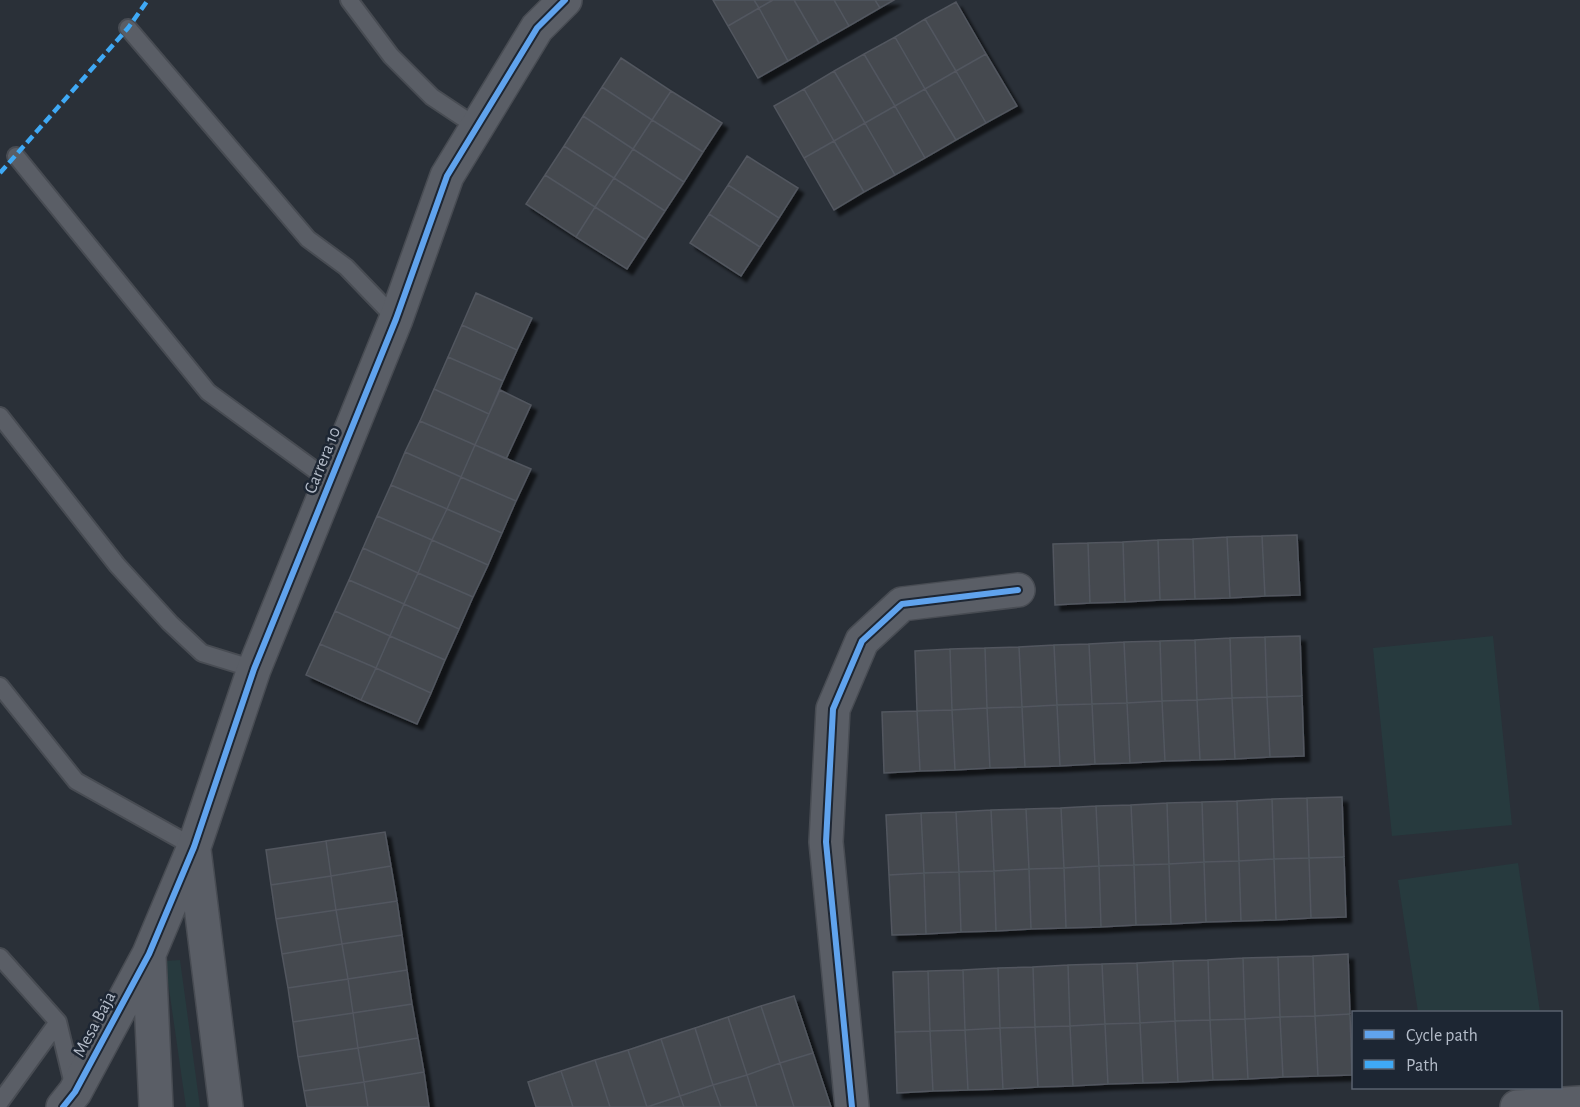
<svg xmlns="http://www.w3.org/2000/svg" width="1580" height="1107" font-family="'Alegreya Sans',sans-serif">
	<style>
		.green { fill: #273a3e }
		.building { fill: #444950; stroke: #52575f; stroke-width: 1.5; filter: url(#shadow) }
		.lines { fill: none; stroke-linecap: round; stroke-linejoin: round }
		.lane-casing { stroke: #484c53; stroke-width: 20 }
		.street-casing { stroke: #484c53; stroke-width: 36 }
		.lane { stroke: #5a5e66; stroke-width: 16 }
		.street { stroke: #5a5e66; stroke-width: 33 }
		.quiet { stroke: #3fa9f5; stroke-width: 4.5; stroke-dasharray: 9 4.5; stroke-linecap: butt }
		.cycleway-casing { stroke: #1d2633; stroke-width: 10 }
		.cycleway { stroke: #60a3ed; stroke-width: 6 }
		.labels { text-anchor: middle; stroke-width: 5; stroke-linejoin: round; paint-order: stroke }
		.street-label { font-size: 18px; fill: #b4bcc9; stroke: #1d2633 }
	</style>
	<defs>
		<filter id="shadow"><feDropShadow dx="5.5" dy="5.5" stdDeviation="1.5" flood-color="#0009"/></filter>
	</defs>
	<rect width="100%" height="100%" fill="#2a3038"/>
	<path class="green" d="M1493 636 1512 825 1392 836 1373 648Z
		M1518 863 1540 1012H1418L1398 880Z
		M180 960 200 1107H186L165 961Z"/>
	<path class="building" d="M713 0H754L759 8 728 26Z
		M754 0H773L759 8Z
		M773 0H794L819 43 788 61 759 8Z
		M794 0H834L849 26 819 43Z
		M834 0H875L880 8 849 26Z
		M875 0H894L880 8Z
		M956 2 986 54 956 71 925 19Z
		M759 8 788 61 758 78 728 26Z
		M925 19 956 71 925 89 895 37Z
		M895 37 925 89 895 106 864 54Z
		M864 54 895 106 865 123 834 71Z
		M986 54 1017 106 986 123 956 71Z
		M621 58 671 91 652 120 602 87Z
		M834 71 865 123 834 141 804 89Z
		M956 71 986 123 956 140 925 89Z
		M602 87 652 120 633 149 583 116Z
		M804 89 834 141 804 158 774 106Z
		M925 89 956 140 925 158 895 106Z
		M671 91 722 123 703 152 652 120Z
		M895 106 925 158 895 175 865 123Z
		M583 116 633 149 614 178 564 146Z
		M652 120 703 152 684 182 633 149Z
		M865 123 895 175 864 192 834 141Z
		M834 141 864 192 834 210 804 158Z
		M564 146 614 178 595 207 545 175Z
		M633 149 684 182 665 211 614 178Z
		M747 156 798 188 779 218 728 185Z
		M545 175 595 207 576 237 526 204Z
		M614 178 665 211 646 240 595 207Z
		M728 185 779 218 760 247 709 214Z
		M595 207 646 240 627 269 576 237Z
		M709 214 760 247 741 276 690 243Z
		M476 293 532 318 517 350 462 325Z
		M462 325 517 350 503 381 448 357Z
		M448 357 503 381 489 414 434 389Z
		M434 389 489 414 475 445 420 421Z
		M500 390 531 405 506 459 475 445Z
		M420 421 475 445 461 477 405 452Z
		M475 445 531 469 516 501 461 477Z
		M405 452 461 477 447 509 391 485Z
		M461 477 516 501 502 533 447 509Z
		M391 485 447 509 432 540 377 516Z
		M447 509 502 533 488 565 432 540Z
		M377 516 432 540 418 573 363 548Z
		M1297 535 1300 595 1265 596 1262 536Z
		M1262 536 1265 596 1230 598 1227 537Z
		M1227 537 1230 598 1195 599 1193 539Z
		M1193 539 1195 599 1160 600 1158 540Z
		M432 540 488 565 473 597 418 573Z
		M1158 540 1160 600 1125 602 1123 542Z
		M1123 542 1125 602 1090 603 1088 543Z
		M1088 543 1090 603 1055 605 1053 544Z
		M363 548 418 573 404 604 349 580Z
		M418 573 473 597 459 629 404 604Z
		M349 580 404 604 390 636 335 611Z
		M404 604 459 629 445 660 390 636Z
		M335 611 390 636 376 668 320 644Z
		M390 636 445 660 431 693 376 668Z
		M1300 636 1302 696 1267 697 1265 637Z
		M1265 637 1267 697 1232 698 1230 638Z
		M1230 638 1232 698 1197 700 1195 640Z
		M1195 640 1197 700 1162 701 1160 641Z
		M1160 641 1162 701 1127 703 1124 642Z
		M1124 642 1127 703 1092 704 1089 644Z
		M320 644 376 668 361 700 306 675Z
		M1089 644 1092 704 1057 705 1054 645Z
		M1054 645 1057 705 1022 707 1019 647Z
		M1019 647 1022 707 987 708 985 648Z
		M985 648 987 708 952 710 950 649Z
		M950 649 952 710 917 711 915 651Z
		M376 668 431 693 417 724 361 700Z
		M1302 696 1304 756 1270 757 1267 697Z
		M1267 697 1270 757 1235 759 1232 698Z
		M1232 698 1235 759 1200 760 1197 700Z
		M1197 700 1200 760 1165 761 1162 701Z
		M1162 701 1165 761 1130 763 1127 703Z
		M1127 703 1130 763 1095 764 1092 704Z
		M1092 704 1095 764 1060 766 1057 705Z
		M1057 705 1060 766 1025 767 1022 707Z
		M1022 707 1025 767 990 768 987 708Z
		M987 708 990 768 955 770 952 710Z
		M952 710 955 770 920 771 917 711Z
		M917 711 920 771 884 773 882 712Z
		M1342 797 1344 857 1309 858 1307 798Z
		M1307 798 1309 858 1274 859 1272 799Z
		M1272 799 1274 859 1239 861 1237 801Z
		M1237 801 1239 861 1204 862 1202 802Z
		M1202 802 1204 862 1169 864 1167 803Z
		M1167 803 1169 864 1134 865 1131 805Z
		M1131 805 1134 865 1099 866 1096 806Z
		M1096 806 1099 866 1064 868 1061 808Z
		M1061 808 1064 868 1029 869 1026 809Z
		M1026 809 1029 869 994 871 991 810Z
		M991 810 994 871 959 872 956 812Z
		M956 812 959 872 924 873 921 813Z
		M921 813 924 873 889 875 886 815Z
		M385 832 391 866 331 876 326 841Z
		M326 841 331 876 271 885 266 850Z
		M1344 857 1346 917 1311 918 1309 858Z
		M1309 858 1311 918 1276 920 1274 859Z
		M1274 859 1276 920 1241 921 1239 861Z
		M1239 861 1241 921 1206 922 1204 862Z
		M1204 862 1206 922 1171 924 1169 864Z
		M1169 864 1171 924 1136 925 1134 865Z
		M1134 865 1136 925 1101 927 1099 866Z
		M391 866 397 901 336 910 331 876Z
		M1099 866 1101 927 1066 928 1064 868Z
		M1064 868 1066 928 1031 929 1029 869Z
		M1029 869 1031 929 996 931 994 871Z
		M994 871 996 931 961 932 959 872Z
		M959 872 961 932 926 934 924 873Z
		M924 873 926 934 892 935 889 875Z
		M331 876 336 910 276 919 271 885Z
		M397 901 402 935 342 944 336 910Z
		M336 910 342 944 282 954 276 919Z
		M402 935 407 970 348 979 342 944Z
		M342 944 348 979 288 988 282 954Z
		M1348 954 1350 1014 1315 1016 1313 956Z
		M1313 956 1315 1016 1280 1017 1278 957Z
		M1278 957 1280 1017 1245 1019 1243 958Z
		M1243 958 1245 1019 1210 1020 1208 960Z
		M1208 960 1210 1020 1175 1021 1173 961Z
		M1173 961 1175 1021 1140 1023 1137 963Z
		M1137 963 1140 1023 1105 1024 1102 964Z
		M1102 964 1105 1024 1070 1026 1068 965Z
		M1068 965 1070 1026 1035 1027 1033 967Z
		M1033 967 1035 1027 1000 1028 998 968Z
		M998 968 1000 1028 965 1030 963 970Z
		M407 970 412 1004 353 1013 348 979Z
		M963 970 965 1030 930 1031 928 971Z
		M928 971 930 1031 895 1032 893 972Z
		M348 979 353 1013 293 1022 288 988Z
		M794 996 813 1053 780 1063 761 1006Z
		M412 1004 418 1038 358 1048 353 1013Z
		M761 1006 780 1063 747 1075 728 1017Z
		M353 1013 358 1048 298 1057 293 1022Z
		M1350 1014 1352 1075 1318 1076 1315 1016Z
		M1315 1016 1318 1076 1283 1077 1280 1017Z
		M728 1017 747 1075 713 1085 695 1028Z
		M1280 1017 1283 1077 1248 1079 1245 1019Z
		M1245 1019 1248 1079 1213 1080 1210 1020Z
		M1210 1020 1213 1080 1178 1082 1175 1021Z
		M1175 1021 1178 1082 1143 1083 1140 1023Z
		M1140 1023 1143 1083 1108 1084 1105 1024Z
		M1105 1024 1108 1084 1073 1086 1070 1026Z
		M1070 1026 1073 1086 1038 1087 1035 1027Z
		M1035 1027 1038 1087 1003 1089 1000 1028Z
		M695 1028 713 1085 680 1096 661 1039Z
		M1000 1028 1003 1089 968 1090 965 1030Z
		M965 1030 968 1090 933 1091 930 1031Z
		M930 1031 933 1091 897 1093 895 1032Z
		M418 1038 424 1072 364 1082 358 1048Z
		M661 1039 680 1096 647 1107 628 1050Z
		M358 1048 364 1082 304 1091 298 1057Z
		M628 1050 647 1107H610L595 1060Z
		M813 1053 831 1107H794L780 1063Z
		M595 1060 610 1107H573L561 1071Z
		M780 1063 794 1107H757L747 1075Z
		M561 1071 573 1107H536L528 1082Z
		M424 1072 429 1107H368L364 1082Z
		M747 1075 757 1107H721L713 1085Z
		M364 1082 368 1107H307L304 1091Z
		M713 1085 721 1107H684L680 1096Z
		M680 1096 684 1107H647Z"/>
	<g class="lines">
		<defs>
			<path id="lane" d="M349 0 391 56 432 97 477 127
				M128 28 308 239 346 267 396 319
				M16 156 208 392 330 481
				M0 416 117 565 170 623 202 653 254 669
				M0 686 76 781 194 847
				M0 957 58 1022 74 1088
				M0 1102 58 1022"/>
			<path id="street" d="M194 850 226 1107
				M149 956 156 1107
				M63 1107 75 1092 149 954 194 847 254 669 396 319 447 176 537 28 565 0
				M852 1107 826 842 833 709 862 641 902 604 1018 590
				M1517 1107 1580 1103"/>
		</defs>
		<use href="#lane" class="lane-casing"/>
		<use href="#street" class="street-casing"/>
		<use href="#lane" class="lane"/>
		<use href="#street" class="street"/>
		<path class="quiet" d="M0 173 128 28 148 0"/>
		<defs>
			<path id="cycleway" d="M63 1107 75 1092 149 954 194 847 254 669 396 319 447 176 537 28 565 0
				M852 1107 826 842 833 709 862 641 902 604 1018 590"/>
		</defs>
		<use href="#cycleway" class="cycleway-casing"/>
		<use href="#cycleway" class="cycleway"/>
	</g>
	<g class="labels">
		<g class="street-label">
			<text transform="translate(322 460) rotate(-68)" y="6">Carrera 10</text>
			<text transform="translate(94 1024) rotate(-62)" y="6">Mesa Baja</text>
		</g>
	</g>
	<rect x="1352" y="1011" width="210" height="78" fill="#1d2633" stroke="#59626f" stroke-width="1.5"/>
	<rect x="1364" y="1030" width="30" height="9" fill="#60a3ed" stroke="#59626f" stroke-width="1.5"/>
	<text x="1406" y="1041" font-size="18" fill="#b4bcc9">Cycle path</text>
	<rect x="1364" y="1060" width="30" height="9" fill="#3fa9f5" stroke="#59626f" stroke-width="1.5"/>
	<text x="1406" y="1071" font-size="18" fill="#b4bcc9">Path</text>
</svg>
